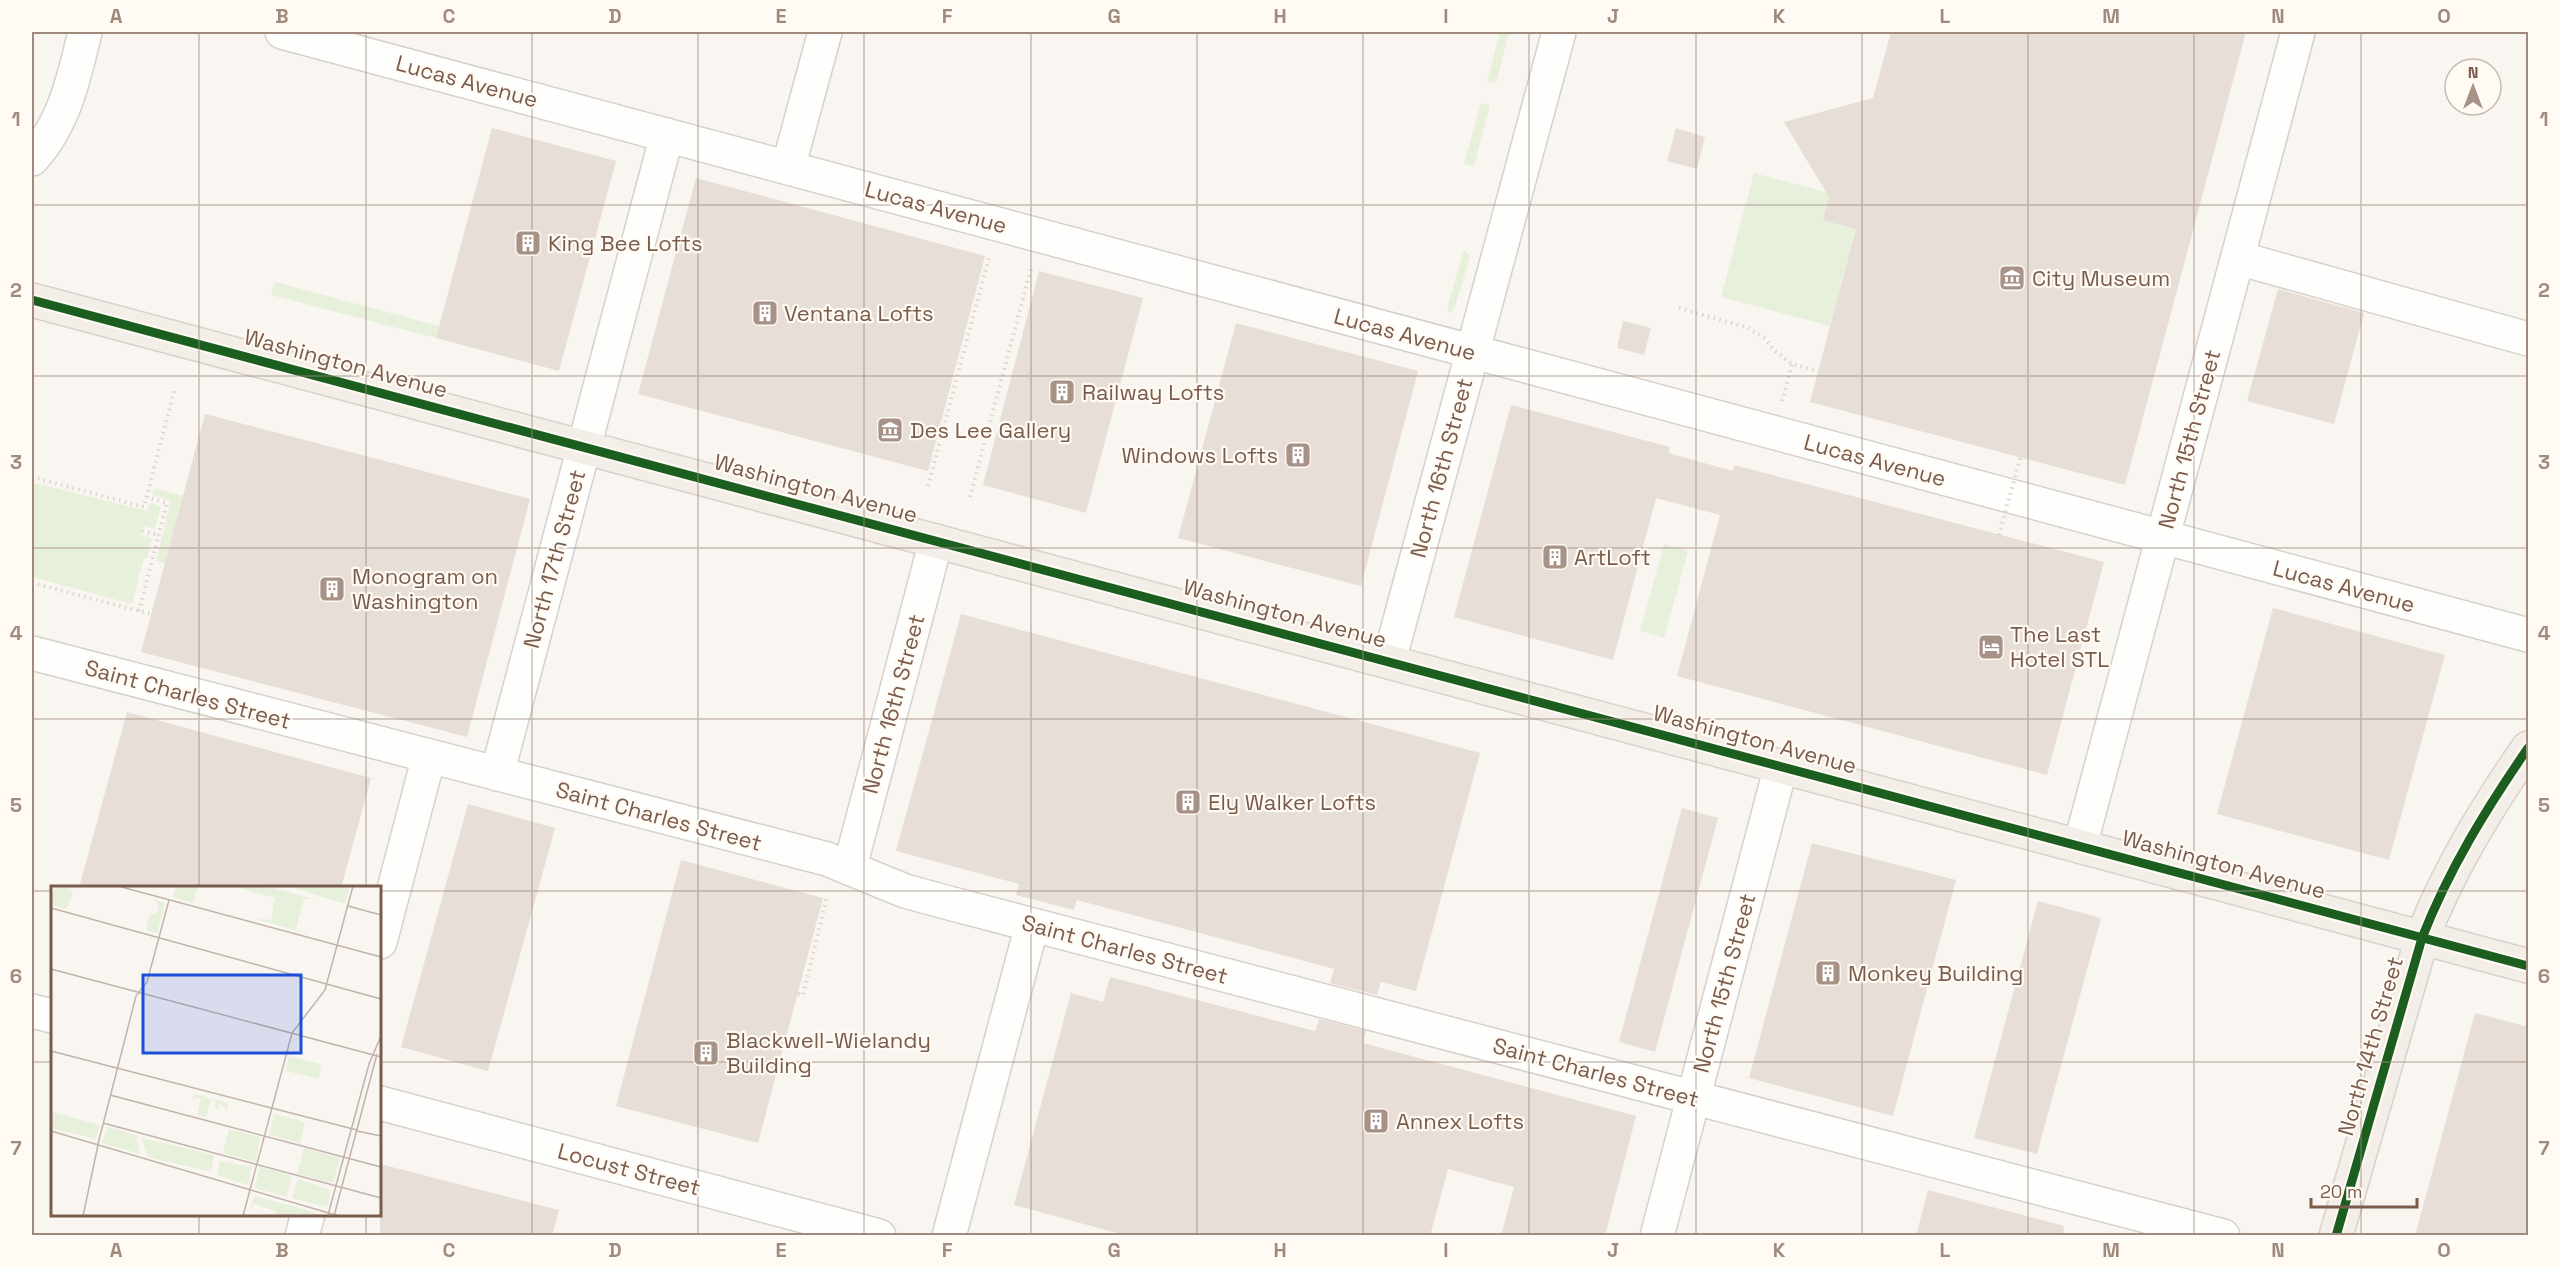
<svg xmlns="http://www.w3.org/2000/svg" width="2560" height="1267" font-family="'Space Grotesk',sans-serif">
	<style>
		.green { fill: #e7f0db }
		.building { fill: #e6ded7 }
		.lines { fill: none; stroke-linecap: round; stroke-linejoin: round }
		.minor-casing { stroke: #d7d1cb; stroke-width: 36 }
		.major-casing { stroke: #dad1cc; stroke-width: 36 }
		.path { stroke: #dcd5d0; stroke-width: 4; stroke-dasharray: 1.5 4.5; stroke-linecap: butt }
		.minor { stroke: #fefefd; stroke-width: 33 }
		.major { stroke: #f3eee8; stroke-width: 33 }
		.path-bridge { stroke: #dcd5d0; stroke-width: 4; stroke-dasharray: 1.5 4.5; stroke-linecap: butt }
		.cycleway-casing { stroke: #fffaf3; stroke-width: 13 }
		.cycleway { stroke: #1b5e20; stroke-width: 9 }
		.grid { fill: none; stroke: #9f8a7d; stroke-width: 1.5; stroke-opacity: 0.55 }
		.labels { text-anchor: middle; stroke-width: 4.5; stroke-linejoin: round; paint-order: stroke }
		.street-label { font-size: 22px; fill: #7a5c4d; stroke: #fffaf3 }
		.poi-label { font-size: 22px; fill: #7a5c4d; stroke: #fffaf3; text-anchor: start }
		.inset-road { fill: none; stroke: #c2b3aa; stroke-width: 1.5 }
		.view { fill: #1d4ed8; fill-opacity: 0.15; stroke: #1d4ed8; stroke-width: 3 }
		.inset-edge { fill: none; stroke: #7a5c4d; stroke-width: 3 }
		.neatline { fill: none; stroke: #9f8a7d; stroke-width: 2 }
		.grid-label { font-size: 20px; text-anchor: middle; font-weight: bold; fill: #9f8a7d }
	</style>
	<rect width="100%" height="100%" fill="#f9f5f0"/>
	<path class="green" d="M1500 32H1509L1496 83 1487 81Z
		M1481 103 1490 105 1474 166 1464 164Z
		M1754 173 1863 202 1830 326 1721 297Z
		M1464 249 1470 256 1456 304 1450 314 1447 308Z
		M275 282 439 326 436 338 271 295Z
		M32 482 147 511 150 503 161 506 155 529 143 526 141 535 152 538 147 558H144L132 604 32 577Z
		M154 488 183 496 165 563 156 561 171 501 152 495Z
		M1664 544 1688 551 1664 638 1640 631Z"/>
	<path class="building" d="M1891 32H2246L2125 485 1810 402 1856 229 1823 220 1829 197 1784 122 1873 98Z
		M492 128 616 161 559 371 436 338Z
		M1676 128 1705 137 1697 169 1667 161Z
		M696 178 985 256 928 471 638 394Z
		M1039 271 1143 298 1086 513 983 485Z
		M2278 289 2364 313 2334 424 2247 401Z
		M1623 321 1651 328 1644 355 1617 348Z
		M1236 323 1418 371 1361 586 1178 538Z
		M1511 405 1670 447 1668 453 1733 471 1734 465 2104 562 2047 775 1677 676 1720 515 1656 498 1613 660 1454 617Z
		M205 414 530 499 467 737 141 652Z
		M2273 608 2445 655 2389 860 2217 814Z
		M961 614 1480 753 1416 991 1381 982 1377 995 1330 983 1334 969 1077 900 1074 910 1016 895 1019 884 896 851Z
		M127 712 371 778 341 888H79Z
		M468 804 555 828 488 1071 401 1047Z
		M1682 808 1718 818 1655 1052 1619 1042Z
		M1812 843 1956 880 1893 1116 1749 1078Z
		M681 860 823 898 758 1143 616 1106Z
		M2038 901 2101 918 2037 1154 1974 1138Z
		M1110 977 1315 1031 1319 1019 1366 1031 1363 1043 1636 1116 1605 1236H1501L1514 1187 1448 1169 1430 1236H1128L1014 1205 1071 993 1103 1002Z
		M2475 1013 2529 1027V1236H2415Z
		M380 1164 559 1210 552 1236H380Z
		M1928 1190 2064 1226 2063 1236H1916Z"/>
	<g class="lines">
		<defs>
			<path id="minor" d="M282 32 2528 635
				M32 159C65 123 74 77 85 32
				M788 168 825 32
				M2238 258 2528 339
				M32 653 827 859 905 891 949 903 2223 1236
				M1389 661 1559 32
				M497 774 667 135
				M2080 846 2298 32
				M850 867 936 541
				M380 942 429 756
				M32 1011 52 1016
				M380 1103 879 1236
				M302 1236 308 1214
				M949 1236 1032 925
				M1657 1236 1781 766"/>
			<path id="major" d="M32 300 2528 966
				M2336 1236 2422 938C2449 869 2486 809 2528 748"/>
		</defs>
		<use href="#minor" class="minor-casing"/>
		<use href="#major" class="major-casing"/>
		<path class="path" d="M1679 308 1748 328 1764 338 1775 351 1792 364 1818 371
			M1782 401 1792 364
			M32 477 144 507 175 388
			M928 486 989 257
			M970 497 1031 269
			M142 531 158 535
			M32 583 151 614
			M139 611 167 503 147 497
			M798 994 803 995 827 897"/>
		<use href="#minor" class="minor"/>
		<use href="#major" class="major"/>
		<path class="path-bridge" d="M1999 535 2020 458"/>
		<defs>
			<path id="cycleway" d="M32 300 2528 966
				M2336 1236 2422 938C2449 869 2486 809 2528 748"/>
		</defs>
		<use href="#cycleway" class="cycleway-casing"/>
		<use href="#cycleway" class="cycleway"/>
	</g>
	<path class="grid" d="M199 32V888M366 32V888M532 32V1236M698 32V1236M864 32V1236M1031 32V1236M1197 32V1236M1363 32V1236M1529 32V1236M1696 32V1236M1862 32V1236M2028 32V1236M2194 32V1236M2361 32V1236M32 205H2528M32 376H2528M32 548H2528M32 719H2528M32 891H52M380 891H2528M32 1062H52M380 1062H2528M199 1214V1236M366 1214V1236"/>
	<defs>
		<symbol id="building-square" viewBox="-11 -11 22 22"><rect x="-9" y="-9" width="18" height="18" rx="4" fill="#a69286" stroke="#fffaf3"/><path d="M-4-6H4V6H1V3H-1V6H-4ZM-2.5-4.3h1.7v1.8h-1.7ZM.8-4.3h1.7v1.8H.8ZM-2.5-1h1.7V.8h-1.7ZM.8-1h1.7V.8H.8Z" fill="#fff"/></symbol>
		<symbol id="museum-square" viewBox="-11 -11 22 22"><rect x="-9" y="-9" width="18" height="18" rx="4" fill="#a69286" stroke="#fffaf3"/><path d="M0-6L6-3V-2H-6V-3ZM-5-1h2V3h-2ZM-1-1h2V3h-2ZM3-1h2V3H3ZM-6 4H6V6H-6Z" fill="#fff"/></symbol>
		<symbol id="hotel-square" viewBox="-11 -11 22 22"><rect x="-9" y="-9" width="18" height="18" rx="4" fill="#a69286" stroke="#fffaf3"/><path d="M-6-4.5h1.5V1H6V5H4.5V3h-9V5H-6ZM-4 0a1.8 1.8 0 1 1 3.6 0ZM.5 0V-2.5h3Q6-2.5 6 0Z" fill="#fff"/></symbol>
	</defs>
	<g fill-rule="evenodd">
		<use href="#building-square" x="513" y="228" width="30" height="30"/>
		<use href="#museum-square" x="1997" y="263" width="30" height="30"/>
		<use href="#building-square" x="750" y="298" width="30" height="30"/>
		<use href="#building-square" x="1047" y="377" width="30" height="30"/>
		<use href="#museum-square" x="875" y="415" width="30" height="30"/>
		<use href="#building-square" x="1283" y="440" width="30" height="30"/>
		<use href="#building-square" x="1540" y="542" width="30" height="30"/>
		<use href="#building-square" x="317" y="574" width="30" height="30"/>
		<use href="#hotel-square" x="1976" y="632" width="30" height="30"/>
		<use href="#building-square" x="1173" y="787" width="30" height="30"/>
		<use href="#building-square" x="1813" y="958" width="30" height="30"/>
		<use href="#building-square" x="691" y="1038" width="30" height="30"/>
		<use href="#building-square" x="1361" y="1106" width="30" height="30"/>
	</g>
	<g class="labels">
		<g class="street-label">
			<text transform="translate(467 81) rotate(15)" y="8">Lucas Avenue</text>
			<text transform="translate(936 207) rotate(15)" y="8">Lucas Avenue</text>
			<text transform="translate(1405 334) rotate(15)" y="8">Lucas Avenue</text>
			<text transform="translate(346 363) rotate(15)" y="8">Washington Avenue</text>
			<text transform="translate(2189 439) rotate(-75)" y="8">North 15th Street</text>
			<text transform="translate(1875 460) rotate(15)" y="8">Lucas Avenue</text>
			<text transform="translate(1441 468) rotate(-75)" y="8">North 16th Street</text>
			<text transform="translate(816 488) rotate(15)" y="8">Washington Avenue</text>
			<text transform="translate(554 559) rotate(-75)" y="8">North 17th Street</text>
			<text transform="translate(2344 586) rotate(15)" y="8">Lucas Avenue</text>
			<text transform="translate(1285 613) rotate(15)" y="8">Washington Avenue</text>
			<text transform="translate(188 694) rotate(15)" y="8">Saint Charles Street</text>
			<text transform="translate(893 704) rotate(-75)" y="8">North 16th Street</text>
			<text transform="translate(1755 739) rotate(15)" y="8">Washington Avenue</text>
			<text transform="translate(659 816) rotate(15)" y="8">Saint Charles Street</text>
			<text transform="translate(2224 864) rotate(15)" y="8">Washington Avenue</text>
			<text transform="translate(1125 949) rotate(15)" y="8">Saint Charles Street</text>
			<text transform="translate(1724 983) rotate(-75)" y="8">North 15th Street</text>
			<text transform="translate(2370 1046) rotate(-74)" y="8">North 14th Street</text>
			<text transform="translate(1596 1072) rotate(15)" y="8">Saint Charles Street</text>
			<text transform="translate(629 1169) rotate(15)" y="8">Locust Street</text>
		</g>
		<g class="poi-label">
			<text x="548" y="251">King Bee Lofts</text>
			<text x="2032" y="286">City Museum</text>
			<text x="784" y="321">Ventana Lofts</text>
			<text x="1082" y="400">Railway Lofts</text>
			<text x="910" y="438">Des Lee Gallery</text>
			<text x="1278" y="463" text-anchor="end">Windows Lofts</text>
			<text x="1574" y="565">ArtLoft</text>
			<text x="352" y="584">Monogram on<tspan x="352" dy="25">Washington</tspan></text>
			<text x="2010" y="642">The Last<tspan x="2010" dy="25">Hotel STL</tspan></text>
			<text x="1208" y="810">Ely Walker Lofts</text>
			<text x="1848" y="981">Monkey Building</text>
			<text x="726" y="1048">Blackwell-Wielandy<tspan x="726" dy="25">Building</tspan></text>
			<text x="1396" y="1129">Annex Lofts</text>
		</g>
	</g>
	<g transform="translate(51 886)">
		<rect width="330" height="330" fill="#f9f5f0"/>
		<path d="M14 0 22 7 16 23 0 19 2 4ZM125 0H147L142 17 122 11ZM182 0H215L263 13H253L245 43 255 47 204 33 220 34 224 12ZM237 0H299L294 18ZM101 13 114 17 106 47 95 44 99 28 106 27 108 19ZM238 170 270 178 268 193 235 185ZM143 208 177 217 176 224 169 217 167 223 164 222 165 215 160 214 155 231 146 229 150 212 141 214ZM0 226 49 239 45 253 0 242ZM223 228 254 236 249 257 218 249ZM56 241 85 249 89 268 51 257ZM178 243 209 251 205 276 172 267ZM91 252 163 269 160 286 97 271ZM253 262 289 272 282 297 246 288ZM169 275 201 281 197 299 166 289ZM209 281 241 290 236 311 204 302ZM247 293 280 304 276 321 241 312ZM204 310 242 320 273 330H224L225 325 203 318 198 323Z" fill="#e7f0db"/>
		<path class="inset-road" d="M67 0 330 71M297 20 330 29M0 22 330 113M0 83 330 171M0 165 306 244M59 209 330 281M52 237 330 312M0 245 288 330M306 245 330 250M47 258 85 110 96 96 118 14M277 329 318 178 330 150M32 330 47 259M192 330 241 147 274 104 302 0M283 330 326 168"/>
		<path class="view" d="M92 89H250V167H92Z"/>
		<rect width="330" height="330" class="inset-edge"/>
	</g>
	<rect width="2560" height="1267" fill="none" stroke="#fffaf3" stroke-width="66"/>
	<g transform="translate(2473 87)"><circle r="28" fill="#fffaf3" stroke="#cabbb1" stroke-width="1.5"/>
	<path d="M0-4.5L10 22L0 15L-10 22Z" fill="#a69286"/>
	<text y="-9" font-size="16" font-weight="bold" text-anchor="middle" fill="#7a5c4d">N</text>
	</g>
	<path d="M2311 1198v9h106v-9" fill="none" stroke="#7a5c4d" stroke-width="3"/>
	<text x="2320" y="1198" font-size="18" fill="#7a5c4d" stroke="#fffaf3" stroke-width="4.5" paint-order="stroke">20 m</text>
	<rect x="33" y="33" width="2494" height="1201" class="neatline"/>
	<g class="grid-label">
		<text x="116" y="23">A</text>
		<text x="282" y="23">B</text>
		<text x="449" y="23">C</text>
		<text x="615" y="23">D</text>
		<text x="781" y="23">E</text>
		<text x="947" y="23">F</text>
		<text x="1114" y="23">G</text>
		<text x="1280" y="23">H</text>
		<text x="1446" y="23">I</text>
		<text x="1613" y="23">J</text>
		<text x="1779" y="23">K</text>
		<text x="1945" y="23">L</text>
		<text x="2111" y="23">M</text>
		<text x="2278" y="23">N</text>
		<text x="2444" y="23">O</text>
		<text x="16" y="126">1</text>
		<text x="2544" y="126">1</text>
		<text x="16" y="297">2</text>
		<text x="2544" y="297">2</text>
		<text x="16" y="469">3</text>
		<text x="2544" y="469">3</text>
		<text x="16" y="640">4</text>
		<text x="2544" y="640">4</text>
		<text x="16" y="812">5</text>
		<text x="2544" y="812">5</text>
		<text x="16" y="983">6</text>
		<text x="2544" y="983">6</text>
		<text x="16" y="1155">7</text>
		<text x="2544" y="1155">7</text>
		<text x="116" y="1257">A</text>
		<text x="282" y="1257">B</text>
		<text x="449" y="1257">C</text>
		<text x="615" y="1257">D</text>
		<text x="781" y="1257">E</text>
		<text x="947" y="1257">F</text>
		<text x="1114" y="1257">G</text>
		<text x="1280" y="1257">H</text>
		<text x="1446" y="1257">I</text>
		<text x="1613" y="1257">J</text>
		<text x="1779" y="1257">K</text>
		<text x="1945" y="1257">L</text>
		<text x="2111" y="1257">M</text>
		<text x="2278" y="1257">N</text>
		<text x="2444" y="1257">O</text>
	</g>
</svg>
